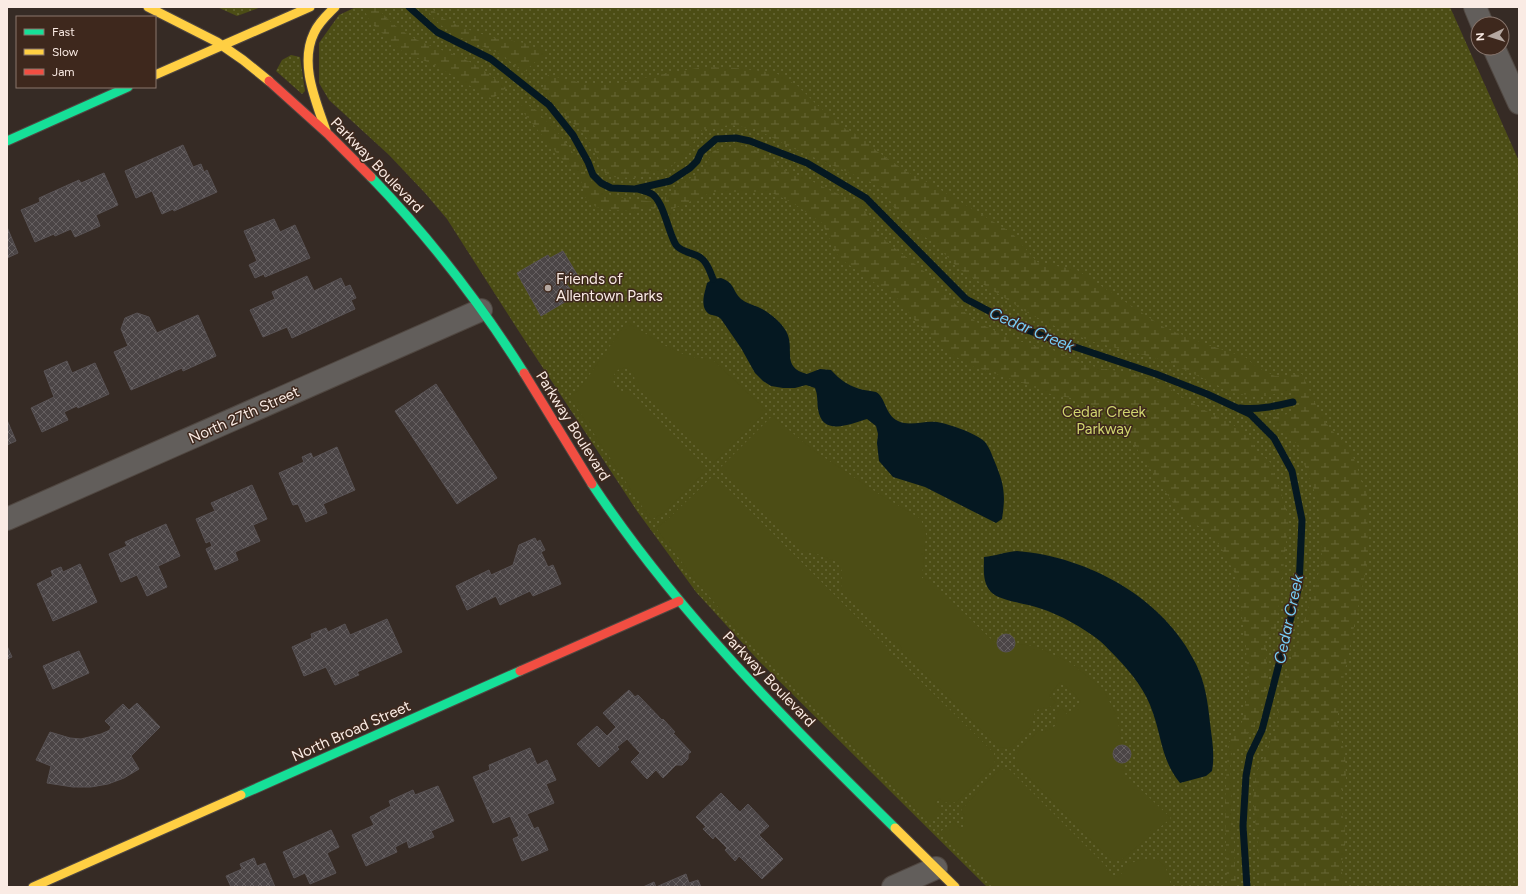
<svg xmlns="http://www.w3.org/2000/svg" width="1526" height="894" font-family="Figtree,sans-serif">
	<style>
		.grass { fill: url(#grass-dots) }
		.wetland { fill: url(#wetland-marsh) }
		.garden { fill: #4c4d15 }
		.water { fill: #051821 }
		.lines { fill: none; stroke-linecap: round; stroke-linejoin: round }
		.stream { stroke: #051821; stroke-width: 7 }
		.building { fill: url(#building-cross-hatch); stroke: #585254 }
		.street-casing { stroke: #504741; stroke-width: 24 }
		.fast-casing { stroke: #504741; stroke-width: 11 }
		.slow-casing { stroke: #504741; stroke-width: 11 }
		.jam-casing { stroke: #504741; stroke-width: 11 }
		.street { stroke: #625e5b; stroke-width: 22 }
		.fast { stroke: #16e098; stroke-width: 9 }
		.slow { stroke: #ffcf43; stroke-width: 9 }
		.jam { stroke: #f24e42; stroke-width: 9 }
		.poi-dot { fill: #b5a8a1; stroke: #3e281d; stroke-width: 1.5 }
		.labels { text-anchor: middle; stroke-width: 3; stroke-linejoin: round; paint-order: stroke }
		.street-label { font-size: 15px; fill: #faebe4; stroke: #3e281d }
		.poi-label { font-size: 15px; fill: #faebe4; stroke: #3e281d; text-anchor: start }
		.park-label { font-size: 15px; fill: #d0d56f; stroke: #3e281d }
		.water-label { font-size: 16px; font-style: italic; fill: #76cdf5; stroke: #3e281d }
	</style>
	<defs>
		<pattern id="grass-dots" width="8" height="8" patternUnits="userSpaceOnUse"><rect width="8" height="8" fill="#4c4d15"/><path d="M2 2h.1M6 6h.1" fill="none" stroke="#676737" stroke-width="1.8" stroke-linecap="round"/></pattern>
		<pattern id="wetland-marsh" width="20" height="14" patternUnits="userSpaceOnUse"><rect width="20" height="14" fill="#4c4d15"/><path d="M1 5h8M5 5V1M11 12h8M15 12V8" fill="none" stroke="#676737"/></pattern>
		<pattern id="building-cross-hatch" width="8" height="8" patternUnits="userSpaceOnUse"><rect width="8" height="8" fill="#4b4546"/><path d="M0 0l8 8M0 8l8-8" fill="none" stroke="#666061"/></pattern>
	</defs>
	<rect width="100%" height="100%" fill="#362b25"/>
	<path class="grass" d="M217 7H261L237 16Z
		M356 7H1450L1519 161V887H987L758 660 696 592 637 511 518 330 447 219 425 193 389 155 329 100 319 83V43L339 15Z
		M291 55 300 57 305 91 302 94 276 71 282 60Z"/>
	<path class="wetland" d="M369 7H377C391 25 410 38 431 46 441 50 451 53 460 57 478 65 492 76 506 88L492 99 435 65 403 52 371 23 364 10Z
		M425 7H431L438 16 464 28 491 37 524 43 546 52V56L536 61 524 72C515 66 506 57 496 52 465 38 447 38 425 7Z
		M703 67 736 68 776 73 798 86 815 103 844 128 860 136 878 152 906 171 931 184 1012 233 1037 262 1077 270 1165 328 1208 345 1245 357 1258 368 1275 376 1302 374 1316 405 1330 429 1349 446 1367 494 1368 560 1341 689 1337 723 1345 754 1346 779 1340 796 1346 839 1341 868 1344 883 1342 887H1261L1259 856 1253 799 1256 773 1277 726 1280 692 1315 588 1322 559 1318 501 1296 443 1277 428 1275 417 1296 412 1291 390 1266 396 1236 394 1166 361 1090 341 1050 324 1028 313 959 269 934 243 903 223 882 187 790 147 756 129 730 125 702 130 689 149 670 168 636 178 611 177 605 173 597 155 583 132 565 116 542 88 548 75 590 85 616 84 658 75Z
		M526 104 536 110 559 134 582 165 586 175 607 194 624 198 654 202 657 206 654 209 646 207 634 211 611 210 596 207 585 197 580 177 560 157 522 111H516L519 106Z
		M739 144 771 156 779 168 806 178 831 191 861 202 876 233 936 281 954 303 976 322 1000 333 1028 344 1053 350 1079 362 1102 369 1131 372 1158 382 1204 410 1230 423 1248 434 1256 450 1271 463 1289 518 1276 630 1265 638 1268 677 1262 710 1251 731 1233 749 1230 763 1236 887H1227L1225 804 1228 744 1242 722 1248 691 1246 649 1237 577 1214 536 1181 515 1123 428 1108 411 1071 398 1050 394 1023 383 968 365 942 347 917 323 898 299 839 258 822 223 793 203 770 192H713L672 209V226L664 208 665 196 704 168 713 151Z"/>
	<path class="garden" d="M627 322 664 345 683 354 697 358 712 359 767 411 713 463 635 385 634 374 627 367C624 368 620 368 618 370 610 375 613 390 622 391 624 391 627 391 629 390L708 469 663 513 651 520 569 396 578 391Z
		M772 416 813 450 879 494 921 519 926 534 922 578 931 581 993 641 1035 646 1071 663 1103 689 1117 716 1123 750 1124 774 1171 818 1120 861 1116 859H1111L1015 764 1016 759 1015 755 1039 730 1044 732 1055 726 1057 720 1055 714 1062 708 1067 714 1081 702 1073 692 1060 682 1049 696 1056 702 1049 708C1036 706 1032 714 1033 725L1010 748 1004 747 1000 748 902 651C901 643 897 643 890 640L841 591 842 571 837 562 820 555 800 550 719 469Z
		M714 475 888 648V653L891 656 896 657 994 753 995 764 956 802 952 803 949 800 946 803 939 798 935 803 943 811 931 823 772 665 730 621 696 581 656 528 667 520Z
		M1000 769 1010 770 1106 866C1107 874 1112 877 1120 876L1123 871 1124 866C1150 854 1167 854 1171 887H995L940 832 954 821 960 829 963 827 965 816 961 810Z"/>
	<path class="water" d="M721 278C735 283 732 290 741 299 746 303 753 305 758 307 769 312 780 321 786 331 796 349 780 367 807 374L820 369 831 370C840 380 850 387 864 390 868 391 873 391 876 392 885 396 885 415 898 421 910 427 924 420 937 422 949 424 975 433 984 441 989 446 992 455 994 460 1004 484 1006 493 1002 519L996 523 925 487 893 477 879 461 877 443 878 434 876 426 867 419C850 424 822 437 818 409 817 402 818 395 815 388L806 385 795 388H783L771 386 763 381 755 373 741 348 721 319C717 315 714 316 709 314 699 307 705 292 707 283L713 279Z
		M1017 551C1089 557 1164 598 1196 664 1205 682 1208 703 1210 723 1212 740 1215 754 1212 771L1206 776 1180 783C1162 761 1162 739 1153 713 1146 691 1133 675 1117 658 1111 652 1106 646 1100 641 1082 627 1061 615 1039 608 1026 603 999 601 991 592 982 582 984 569 984 557 995 556 1005 552 1017 551Z"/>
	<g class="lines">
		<path class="stream" d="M409 7 437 32 491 59 549 105 573 135 588 162 593 175 601 183 611 188 635 189 670 181 690 168 697 161 701 152 716 139 736 138 750 141 807 163 866 198 966 299 1019 327 1060 342 1156 374 1207 394 1250 414 1274 438 1292 471 1302 520 1299 586 1262 730 1250 755 1246 776 1243 826 1247 887
			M638 189C642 190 646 191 650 193 663 198 668 232 676 245 682 253 693 252 701 258 708 263 710 272 713 279
			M1240 408C1258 410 1276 406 1293 402"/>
	</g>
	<path class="building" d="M183 145 193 167 201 164 204 172 207 170 217 192 174 211 173 209 162 214 152 191 136 198 125 171Z
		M104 173 118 205 96 215 100 226 75 237 71 229 55 236 54 234 35 242 21 210 40 202 39 198 79 180 81 183Z
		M274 219 280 232 295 225 310 258 265 277 264 274 255 278 249 265 257 261 244 231Z
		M7 227 18 253 7 258Z
		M563 251 578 276 566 283 575 296 541 316 517 273 548 255 550 258Z
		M307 276 314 291 341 278 345 287 350 285 356 298 351 300 355 309 292 338 287 327 263 337 250 310 275 299 272 292Z
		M137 313 149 317 157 333 198 315 216 356 183 371 182 368 131 390 114 352 128 346 121 329 125 318Z
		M67 361 72 373 95 363 109 394 78 408 77 406 64 412 68 420 42 432 31 408 54 397 44 371Z
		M436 384 497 478 457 504 395 411Z
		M7 420 16 441 7 445Z
		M337 447 355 490 323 504 327 513 306 522 298 504 293 505 279 473 304 462 302 457 311 453 313 458Z
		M252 485 267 519 253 525 260 541 235 552 238 560 215 570 206 549 212 546 210 541 206 543 196 519 215 511 211 503Z
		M166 524 180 556 158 566 167 587 147 596 137 575 121 582 109 554 127 546 125 542Z
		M535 538 537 542 540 540 545 550 541 552 548 567 553 565 561 584 533 596 530 591 500 605 496 596 467 610 456 586 489 570 491 575 513 565 519 545Z
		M80 564 97 602 53 621 37 584 53 576 51 571 61 567 63 572Z
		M387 619 402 652 357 672 359 675 335 685 326 667 304 676 292 647 312 638 311 634 326 628 328 632 345 624 350 635Z
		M997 643a9 9 0 1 1 18 0a9 9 0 1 1-18 0Z
		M7 646 12 657 7 659Z
		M79 651 89 673 53 689 43 666Z
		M629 690 635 697 638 695 662 720 663 719 675 732 673 733 691 752 688 754V759L682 765H676L663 778 656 770 647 779 631 762 640 753 627 739 617 747 619 749 599 767 577 744 597 726 607 736 616 727 603 713Z
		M137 703 160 727 131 756 139 769 124 778 108 784 91 787H73L47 783 51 766 36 760 50 732 70 738 81 739 101 734 110 730V729L111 727 105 721 123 704 129 710Z
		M1113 754a9 9 0 1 1 18 0a9 9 0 1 1-18 0Z
		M530 748 537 765 547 760 556 780 546 784 554 803 527 814 534 829 538 827 548 850 522 861 513 839 519 836 510 816 493 823 473 777 490 770 489 765Z
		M438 786 454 821 431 831 434 837 409 848 407 841 395 847 397 852 366 866 352 835 374 825 370 817 391 806 389 801 413 790 415 795Z
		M721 793 740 812 748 804 769 826 759 835 783 859 762 879 739 856 735 861 725 850 727 848 715 836 713 839 703 829 706 827 696 817Z
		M331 830 339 847 327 853 336 873 310 884 305 873 294 878 283 852Z
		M254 858 257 866 265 863 275 887H231L226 876 242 869 240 864Z
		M686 874 689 883 698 880 701 887H643L654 882 656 887Z"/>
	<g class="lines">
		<defs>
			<path id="street" d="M1475 7 1482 24
				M1494 48 1519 103
				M7 519 481 310
				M893 887 936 868"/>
			<path id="fast" d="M7 141 128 87
				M371 177C429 237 480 303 524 373
				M592 484C677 612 786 721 895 828
				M241 795 520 671"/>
			<path id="slow" d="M148 7 217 42 243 60 269 81
				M155 75 310 7
				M326 131C316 101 299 64 314 33 318 23 327 15 335 7
				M895 828 955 887
				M33 887 241 795"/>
			<path id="jam" d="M269 81 329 135 371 177
				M524 373 592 484
				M520 671 679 601"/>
		</defs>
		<use href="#street" class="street-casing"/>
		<use href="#fast" class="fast-casing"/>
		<use href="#slow" class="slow-casing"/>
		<use href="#jam" class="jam-casing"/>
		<use href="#street" class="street"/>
		<use href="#fast" class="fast"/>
		<use href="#slow" class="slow"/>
		<use href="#jam" class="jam"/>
	</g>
	<circle class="poi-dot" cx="548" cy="288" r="4"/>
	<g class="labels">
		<g class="street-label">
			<text transform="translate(377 165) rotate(46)" y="5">Parkway Boulevard</text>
			<text transform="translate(244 415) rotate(-24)" y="5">North 27th Street</text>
			<text transform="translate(573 426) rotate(58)" y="5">Parkway Boulevard</text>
			<text transform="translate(769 679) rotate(46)" y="5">Parkway Boulevard</text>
			<text transform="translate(351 731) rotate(-24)" y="5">North Broad Street</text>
		</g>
		<g class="poi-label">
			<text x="556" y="284">Friends of<tspan x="556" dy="17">Allentown Parks</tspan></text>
		</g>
		<g class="park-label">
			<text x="1104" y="417">Cedar Creek<tspan x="1104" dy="17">Parkway</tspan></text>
		</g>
		<g class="water-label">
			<text transform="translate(1032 329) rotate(23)" y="6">Cedar Creek</text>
			<text transform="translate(1288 619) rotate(-78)" y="6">Cedar Creek</text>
		</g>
	</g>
	<rect width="1526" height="894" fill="none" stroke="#faebe4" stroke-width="16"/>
	<rect x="16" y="16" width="140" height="72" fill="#3e281d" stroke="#89766d"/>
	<rect x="24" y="29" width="20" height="6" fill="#16e098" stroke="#89766d"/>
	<text x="52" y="36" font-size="12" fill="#faebe4">Fast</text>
	<rect x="24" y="49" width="20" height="6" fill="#ffcf43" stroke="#89766d"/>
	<text x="52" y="56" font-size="12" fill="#faebe4">Slow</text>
	<rect x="24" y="69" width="20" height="6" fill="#f24e42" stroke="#89766d"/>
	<text x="52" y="76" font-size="12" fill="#faebe4">Jam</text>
	<g transform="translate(1490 36) rotate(266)"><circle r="19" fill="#3e281d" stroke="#89766d"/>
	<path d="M0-3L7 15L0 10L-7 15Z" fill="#b5a8a1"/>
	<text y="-6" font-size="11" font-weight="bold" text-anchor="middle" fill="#faebe4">N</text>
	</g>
</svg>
